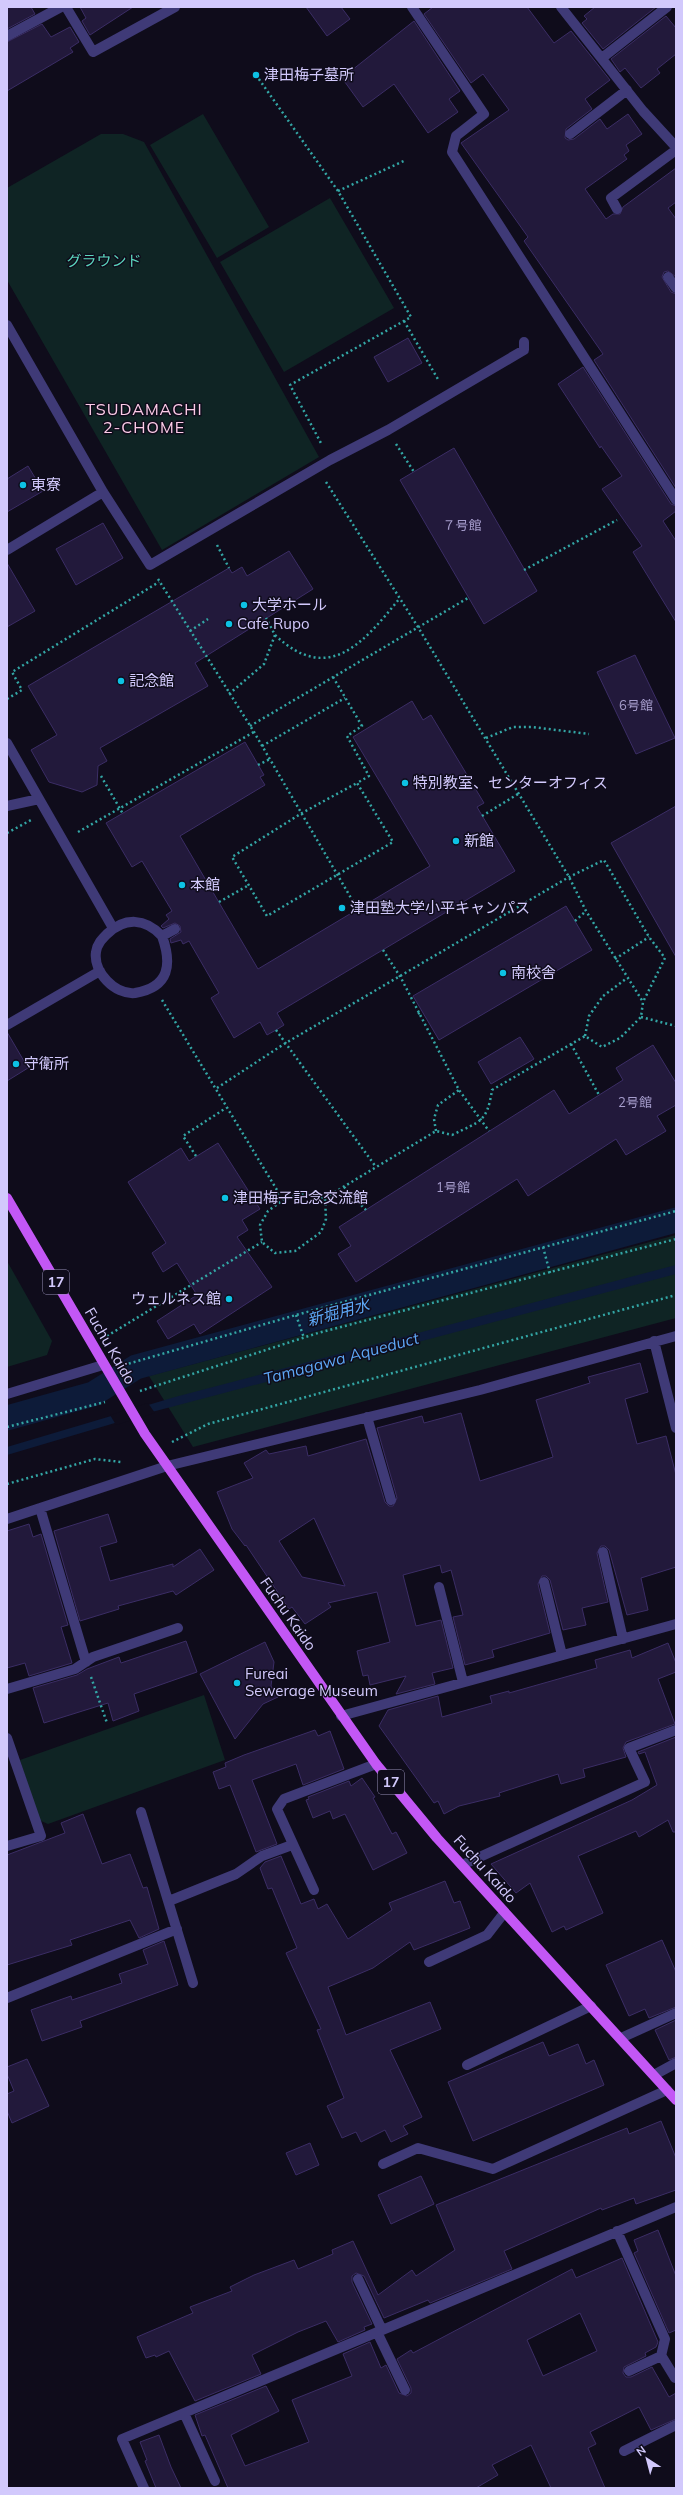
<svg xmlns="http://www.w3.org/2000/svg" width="683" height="2495" font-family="Mulish,'Noto Sans JP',sans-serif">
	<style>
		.green { fill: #0f2424 }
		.water { fill: #0d1b39 }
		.pier { fill: #0f0c1b }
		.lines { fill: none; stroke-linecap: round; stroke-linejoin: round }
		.canal { stroke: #0d1b39; stroke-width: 25 }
		.building { fill: #22193b; stroke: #3b2d65; fill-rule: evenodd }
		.path { stroke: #33a6a5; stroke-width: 2.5; stroke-dasharray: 2 3; stroke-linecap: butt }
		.minor { stroke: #3f3a77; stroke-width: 10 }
		.major { stroke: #c357f5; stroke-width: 10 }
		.poi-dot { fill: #0dc2e4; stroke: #0f0c1b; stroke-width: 1.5 }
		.labels { text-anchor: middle; stroke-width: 3; stroke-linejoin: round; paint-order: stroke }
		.number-label { font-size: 13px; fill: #a69dcc }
		.shield { fill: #0f0c1b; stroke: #9890b8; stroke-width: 1 }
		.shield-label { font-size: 14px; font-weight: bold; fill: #d2c9fc }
		.poi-label { font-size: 15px; fill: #d2c9fc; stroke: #0f0c1b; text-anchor: start }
		.park-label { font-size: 15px; fill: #5bd6be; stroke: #0f0c1b }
		.street-label { font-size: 15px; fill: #d2c9fc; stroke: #0f0c1b }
		.neighbourhood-label { font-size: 16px; letter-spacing: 1px; fill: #fccbe7; stroke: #0f0c1b }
		.water-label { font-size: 16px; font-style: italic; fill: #5da7f6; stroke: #0f0c1b }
	</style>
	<rect width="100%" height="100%" fill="#0f0c1b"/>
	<path class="green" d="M203 114 269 227 217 258 150 145Z
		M101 134H123L144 142 319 457 162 550 7 280V188Z
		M330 198 394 308 284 372 220 262Z
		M676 1235V1318L193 1447 149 1376Z
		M7 1261 52 1341 47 1355 7 1367Z
		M204 1695 225 1760 48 1824 39 1820 20 1760Z"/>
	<path class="water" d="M676 1265V1274L152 1412 7 1455V1447L175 1397Z"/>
	<path class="pier" d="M148 1403 155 1413 116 1425 110 1415Z"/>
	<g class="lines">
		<path class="canal" d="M7 1418 93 1394 136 1367 676 1220"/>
	</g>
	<path class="building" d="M7 7H31L35 14 7 29Z
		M80 7H133L90 35 82 21 86 18Z
		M306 7H341L350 19 327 36Z
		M433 7H527L554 43 571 31 610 80 585 99 592 109 566 129 565 138 568 140 574 139 600 119 607 129 628 114 642 134 626 145 629 151 624 155 627 159 585 189 606 219 613 214H620L623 207 676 168V202L668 208 676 219V277L668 271 664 272 662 277 671 292 676 294V488L594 360 603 354 524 241 528 237 461 143 509 110 483 74 471 83 424 14Z
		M595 7H656L603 49 582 23 587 19 584 16Z
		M666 16 676 28V54L657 69 660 73 641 88 625 68 620 72 611 59Z
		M414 21 460 91 449 99 458 112 428 133 394 84 363 107 342 78Z
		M42 24 51 37 70 27 79 42 70 48 73 52 7 91V42Z
		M408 338 422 363 388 382 374 357Z
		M583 367 671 504 676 506V511L663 521 676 541V622L633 552 642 546 602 489 622 476 601 446 600 448 558 384Z
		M454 448 537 591 484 624 400 480Z
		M28 466 43 491 7 512V479Z
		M103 523 123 558 76 585 56 549Z
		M289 551 313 589 195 663 208 686 100 748 107 761 98 766 97 785 82 792 49 782 31 750 57 735 28 686 229 568 232 573 242 567 247 576Z
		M7 563 35 611 7 627Z
		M635 655 675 738 636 754 597 672Z
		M412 701 423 720 431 715 484 803 477 807 515 871 277 1013 284 1025 276 1030 267 1035 260 1022 234 1038 211 998 219 993 189 941 183 944 181 940 171 943 170 939 181 932 180 926 175 923 163 928 161 926 169 919 166 915 172 911 142 861 132 867 106 823 245 742 264 775 260 777 265 785 180 836 258 969 430 866 353 737Z
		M676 806V957L611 843Z
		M566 906 592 950 439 1040 413 996Z
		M7 1032 28 1068 7 1081Z
		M520 1037 534 1059 491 1084 478 1062Z
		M653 1045 676 1083V1105L657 1116 666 1131 626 1155 616 1139 528 1196 517 1179 356 1282 338 1254 351 1246 339 1227 554 1090 569 1114 623 1080 616 1068Z
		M218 1143 260 1209 242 1220 248 1230 237 1237 272 1287 200 1334 194 1324 168 1339 157 1321 197 1295 177 1263 163 1272 152 1253 166 1243 128 1182 181 1148 189 1161Z
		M640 1363 648 1392 625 1399 637 1444 666 1436 676 1475V1567L641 1578 648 1610 627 1615 609 1550 605 1546H601L597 1553 608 1602 582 1608 586 1625 563 1630 550 1580 546 1576H542L538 1584 550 1633 492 1650 494 1657 465 1665 453 1617 463 1615 451 1570 442 1573 440 1565 403 1575 416 1626 441 1620 453 1668 432 1673 435 1684 396 1694 406 1676 370 1685 368 1675 363 1676 357 1651 390 1642 377 1592 328 1603 331 1607 305 1624 292 1607 289 1609 246 1545 245 1546 232 1529 217 1492 253 1478 244 1463 266 1450 269 1454 306 1446 308 1456 366 1439 385 1502 389 1506H393L397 1498 377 1428 422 1416 424 1423 461 1413 480 1481 553 1457 536 1400 590 1383 588 1377ZM314 1518 345 1586 302 1577 279 1541Z
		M108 1514 117 1542 100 1547 110 1581 173 1564V1567L200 1549 214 1570 176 1595 173 1591 118 1606 119 1609 80 1621 54 1531Z
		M29 1524 33 1537 41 1534 68 1625 61 1627 72 1663 29 1676 25 1663 7 1668V1531Z
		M186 1641 197 1672 134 1694 139 1711 113 1721 108 1703 44 1723 33 1688 77 1675 87 1669 119 1657 121 1663Z
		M265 1642 274 1662 271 1686 278 1697 263 1704 235 1739 200 1674Z
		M668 1643 676 1663V1672L658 1679 675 1724 626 1742 623 1748 626 1757 583 1769 585 1777 561 1784 558 1774 499 1793 500 1796 459 1806 444 1814 438 1801 434 1803 379 1726 388 1710 438 1696 442 1717 492 1703 490 1696 509 1691V1693L597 1668 595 1660 630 1650 632 1658Z
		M315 1730 318 1736 330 1731 344 1769 303 1785 296 1764 252 1780 277 1844 256 1852 230 1785 219 1789 213 1772 226 1767 225 1763 244 1755Z
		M676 1737V1832H673L668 1820 639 1837 636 1831 578 1856 603 1913 566 1930 564 1926 552 1932 530 1883 516 1893 491 1864 632 1800 657 1785 645 1752 639 1754 638 1752Z
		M362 1778 375 1797 373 1798 392 1834 396 1832 407 1853 373 1870 345 1814 333 1819 330 1811 313 1818 306 1800 309 1799 308 1797 349 1781 351 1786Z
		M83 1814 102 1864 130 1854 143 1888 147 1887 159 1929 139 1938 130 1920 70 1940 72 1945 7 1965V1855L65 1833 61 1823Z
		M281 1856 301 1904 314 1899 318 1909 327 1904 348 1939 392 1910 389 1903 445 1881 454 1903 460 1901 470 1928 414 1950 410 1942 373 1968 328 1987 346 2035 430 2002 441 2029 390 2050 422 2117 403 2126 408 2134 391 2142 385 2130 361 2142 356 2132 342 2138 327 2106 344 2098 317 2030 321 2029 286 1953 297 1948 272 1888 268 1889 260 1868 265 1862Z
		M662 1940 676 1972V2007L649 2018 645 2009 629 2016 606 1965Z
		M164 1941 178 1985 80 2021 82 2027 42 2041 31 2010 71 1996 72 2000 122 1983 119 1974 148 1964 143 1950Z
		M676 2020V2057L669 2060 655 2030Z
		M543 2042 549 2056 578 2044 586 2064 594 2060 604 2085 473 2141 448 2082Z
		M27 2059 49 2106 12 2123 7 2111V2094L14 2091 7 2074V2067Z
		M661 2121 676 2158V2190L636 2204 634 2198 602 2210 601 2208 558 2227 504 2251 512 2269 430 2303 428 2300 384 2318 364 2276 356 2273 352 2276V2282L372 2324 364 2327 365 2330 338 2342 326 2321 298 2332 252 2355 261 2374 195 2401 169 2351 156 2357 155 2355 146 2358 137 2337 193 2313 190 2307 232 2291 230 2287 254 2275 294 2260 298 2269 333 2254 332 2250 353 2241 378 2295 412 2270 416 2276 455 2250 436 2205 627 2128 629 2134Z
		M310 2143 319 2165 296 2175 286 2153Z
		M421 2176 434 2204 391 2224 378 2195Z
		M658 2230 676 2276V2330L669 2333 634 2253 638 2251 634 2240Z
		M622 2258 658 2342 656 2347 645 2353 646 2356 624 2367 623 2373 626 2377H631L652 2367 669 2397 676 2393V2419L651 2430 639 2407 590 2432 596 2444 588 2448 605 2488H551L531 2445 492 2465 498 2475 476 2488H228L205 2435 202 2436 195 2415 266 2386 279 2411 231 2435 245 2466 309 2442 292 2400 352 2376 343 2354 370 2342 381 2368 386 2365 399 2393 407 2396 411 2393V2388L397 2359 411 2350 413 2353 572 2269 576 2278ZM580 2313 597 2351 543 2376 527 2340Z
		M159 2435 171 2467 181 2488H156L145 2461 147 2460 140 2442Z"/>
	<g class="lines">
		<path class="path" d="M256 75 338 191 411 317 290 385 322 445
			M338 191 406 160
			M404 321 439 381
			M396 444 414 472
			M326 482 418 627 569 877 586 911 643 1002
			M217 545 229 568
			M524 570 617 520
			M158 579 254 732 358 910
			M190 631 208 619
			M275 635C329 686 364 642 400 598
			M333 677 362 726 347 736 369 776 357 783 393 842 267 916 232 857 302 813 357 783
			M229 694 264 664 275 635 266 618
			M7 699 22 690 12 672 159 582
			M250 726 468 598
			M486 738 513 727H532L589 734
			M262 746 345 698
			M258 765 270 759
			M101 776 123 814
			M482 816 518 794
			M78 832 254 732
			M7 833 31 820
			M219 902 249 885
			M575 921 586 911
			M383 950 401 978 459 1090 489 1131
			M615 959 649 937
			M162 1000 283 1200
			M418 1014 422 1011
			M641 1017 676 1026
			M276 1030 376 1167
			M585 1036 589 1016 603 996 627 978
			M571 1044 599 1095
			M217 1088 284 1044 569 877 604 860 649 937 665 958 643 1002 641 1017 620 1038 602 1047 585 1036 492 1090C487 1123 480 1121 452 1135L436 1131 325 1198 304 1193 283 1200 268 1211 260 1225 262 1242 275 1253 295 1251 321 1232 326 1219 325 1198
			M436 1131 434 1119 438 1105 459 1090
			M196 1156 183 1136 226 1108
			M344 1187 366 1210
			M543 1247 550 1273
			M296 1315 304 1338
			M107 1336 262 1242
			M124 1365 296 1315 676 1211
			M140 1391 318 1333 676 1239
			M7 1427 105 1402
			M172 1442 208 1424 676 1295
			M7 1484 95 1459 121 1462
			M91 1677 107 1723"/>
		<path class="minor" d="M66 7 93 52 175 7
			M412 7 484 114 456 136 452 152 676 500
			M561 7 643 111 676 147
			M7 36 61 7
			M602 58 667 7
			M570 134 627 90
			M617 209 611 198 676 150
			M668 277 676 288
			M7 325 103 492 150 565 330 460 388 430 524 350V342
			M7 550 103 492
			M7 743 113 928
			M7 806 39 799
			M162 936C172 964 170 987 135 993 115 995 93 972 96 952 97 944 102 939 107 934 125 917 145 918 162 936L175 929
			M7 1025 100 971
			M654 1341 676 1428
			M7 1394 103 1365
			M367 1417 391 1500
			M40 1508 86 1662
			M7 1519 167 1466 480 1390 676 1336
			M603 1552 623 1639
			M544 1582 562 1655
			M439 1587 463 1682
			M7 1689 75 1669 93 1657 178 1628
			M341 1716 676 1624
			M7 1738 41 1836 7 1846
			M141 1812 193 1983
			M462 1865 645 1782 629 1748 676 1730
			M314 1890 277 1809 284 1799 376 1764
			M169 1901 236 1874 262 1856 292 1845
			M429 1962 487 1935 504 1913
			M7 1998 177 1929
			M621 2038 676 2013
			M467 2065 591 2006
			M654 2075 676 2063
			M383 2164 418 2148 493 2169 667 2090
			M617 2231 665 2339 661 2356 629 2371
			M358 2279 382 2330
			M377 2332 405 2390
			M661 2355 675 2378
			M184 2413 215 2481
			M624 2451 676 2425
			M144 2488 122 2439 676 2207"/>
		<path class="major" d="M7 1198 145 1434 376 1764 437 1838 676 2100"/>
	</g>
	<g class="poi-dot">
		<circle cx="256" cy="75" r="4"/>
		<circle cx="23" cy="485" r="4"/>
		<circle cx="244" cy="605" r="4"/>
		<circle cx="229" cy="624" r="4"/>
		<circle cx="121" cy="681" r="4"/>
		<circle cx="405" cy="783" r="4"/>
		<circle cx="456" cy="841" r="4"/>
		<circle cx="182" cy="885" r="4"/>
		<circle cx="342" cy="908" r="4"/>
		<circle cx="503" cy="973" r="4"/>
		<circle cx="16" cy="1064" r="4"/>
		<circle cx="225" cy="1198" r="4"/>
		<circle cx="229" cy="1299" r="4"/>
		<circle cx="237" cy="1683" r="4"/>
	</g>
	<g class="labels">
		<g class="number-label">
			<text x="462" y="530">７号館</text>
			<text x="636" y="710">6号館</text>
			<text x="635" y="1107">2号館</text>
			<text x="453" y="1192">1号館</text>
		</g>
		<g class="shield">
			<rect x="43" y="1270" width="26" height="24" rx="3"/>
			<rect x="378" y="1770" width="26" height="24" rx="3"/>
		</g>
		<g class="shield-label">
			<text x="56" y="1287">17</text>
			<text x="391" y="1787">17</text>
		</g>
		<g class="poi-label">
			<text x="264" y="80">津田梅子墓所</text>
			<text x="31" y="490">東寮</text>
			<text x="252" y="610">大学ホール</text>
			<text x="237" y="629">Cafe Rupo</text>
			<text x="129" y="686">記念館</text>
			<text x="413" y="788">特別教室、センターオフィス</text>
			<text x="464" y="846">新館</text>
			<text x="190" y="890">本館</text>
			<text x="350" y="913">津田塾大学小平キャンパス</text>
			<text x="511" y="978">南校舎</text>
			<text x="24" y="1069">守衛所</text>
			<text x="233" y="1203">津田梅子記念交流館</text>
			<text x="221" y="1304" text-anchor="end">ウェルネス館</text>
			<text x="245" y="1679">Fureai<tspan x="245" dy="17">Sewerage Museum</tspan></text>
		</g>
		<g class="park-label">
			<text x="104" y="266">グラウンド</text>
		</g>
		<g class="street-label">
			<text transform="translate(110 1346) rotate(60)" y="5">Fuchu Kaido</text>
			<text transform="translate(288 1614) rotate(55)" y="5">Fuchu Kaido</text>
			<text transform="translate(485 1869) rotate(48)" y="5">Fuchu Kaido</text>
		</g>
		<g class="neighbourhood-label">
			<text x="144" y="415">TSUDAMACHI<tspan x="144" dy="18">2-CHOME</tspan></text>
		</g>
		<g class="water-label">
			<text transform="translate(338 1312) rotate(-15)" y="6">新堀用水</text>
			<text transform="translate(341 1358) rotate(-15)" y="6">Tamagawa Aqueduct</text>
		</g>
	</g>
	<rect width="683" height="2495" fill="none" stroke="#d2c9fc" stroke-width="16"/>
	<g transform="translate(647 2459) rotate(324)" stroke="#0f0c1b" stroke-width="3" paint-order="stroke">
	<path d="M0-3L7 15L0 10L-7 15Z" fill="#d2c9fc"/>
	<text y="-6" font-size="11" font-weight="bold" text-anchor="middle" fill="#d2c9fc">N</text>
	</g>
</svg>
